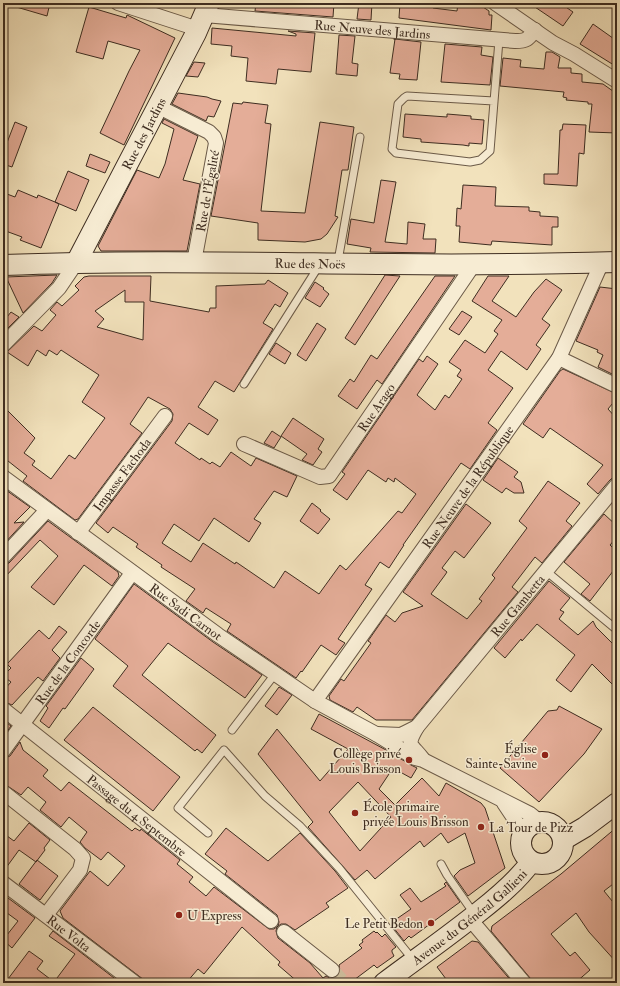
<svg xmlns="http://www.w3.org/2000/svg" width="620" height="986" font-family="'IM FELL Double Pica',serif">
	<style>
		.building { fill: #e4ad98; stroke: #3e2d21; fill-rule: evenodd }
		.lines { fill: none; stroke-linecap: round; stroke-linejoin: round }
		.street-tunnel { stroke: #cebe9d; stroke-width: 14; stroke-dasharray: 14 7; stroke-linecap: butt }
		.lane-casing { stroke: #6b5a48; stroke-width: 9 }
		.street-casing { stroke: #6b5a48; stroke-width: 16 }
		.secondary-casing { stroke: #3e2d21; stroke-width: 22 }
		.lane { stroke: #f7ecd3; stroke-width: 7 }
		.street { stroke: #f7ecd3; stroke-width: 14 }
		.secondary { stroke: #f7ecd3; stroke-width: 20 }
		.poi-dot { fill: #8f2418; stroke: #f7ecd3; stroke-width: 1.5 }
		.labels { text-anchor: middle; stroke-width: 3; stroke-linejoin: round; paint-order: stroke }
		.street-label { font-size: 13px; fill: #3e2d21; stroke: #f7ecd3 }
		.poi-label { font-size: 13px; fill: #3e2d21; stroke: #f7ecd3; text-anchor: end }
	</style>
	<rect width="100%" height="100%" fill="#f2e2bc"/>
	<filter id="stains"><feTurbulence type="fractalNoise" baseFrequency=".005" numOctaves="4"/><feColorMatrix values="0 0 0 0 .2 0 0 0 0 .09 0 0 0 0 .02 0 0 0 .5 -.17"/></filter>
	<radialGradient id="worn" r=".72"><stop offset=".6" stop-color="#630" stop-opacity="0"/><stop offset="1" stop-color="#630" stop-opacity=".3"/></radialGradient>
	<path class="building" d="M14 3H50L47 16 13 6Z
		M256 3H334L333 17 255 11Z
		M359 3H372L371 20 357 19Z
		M400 3 433 5V8L457 11 458 3H477L489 11V15H492L491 30 399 18Z
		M529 3H560L573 12 563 26Z
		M89 7 126 18 127 15 175 38 124 145 100 133 129 71 140 50 108 41 103 59 76 52Z
		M593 24 617 41V67L580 44Z
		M212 28 296 36V34L288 31 315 33 311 72 278 69 276 84 246 81 248 58 231 56 232 46 211 44Z
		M339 35 355 36 352 63 358 64 357 76 336 74Z
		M395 39 421 42 417 80 399 79 400 74 390 73Z
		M445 44 482 47 481 55 493 57 490 85 441 82Z
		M546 52H552L560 57 558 68H571V73L582 74V82L603 84 617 94V133L589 132 592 104H588V102L566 100 567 98 563 97 564 92 500 86 503 58 521 60 520 67 544 69Z
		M194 62 205 63 198 77 186 76Z
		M178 93 207 97 212 99 221 101 214 117 208 116 206 121 172 104Z
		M243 102 268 105 265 123 271 124 261 211 305 213 320 122 354 127 348 170H342L335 216 338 217 327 234 321 239 305 242 258 240V223L211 216 233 103 242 104Z
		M405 114 447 117V114L471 116V119L484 120 482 144 469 143V146L463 145 421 142V139L403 137Z
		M164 119 198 136 183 180 200 184 187 251H101L98 246 137 170 159 178 165 164 174 129 162 123Z
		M15 122 27 127 12 167 3 164V153Z
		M563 124 586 125 584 154 579 153 577 186 544 184V174H558L560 130H562Z
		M90 154 110 162 105 173 86 166Z
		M68 171 89 180 76 211 55 202 59 204 41 248 20 240 22 237 3 230V203L7 194 15 197 18 190 37 198 38 195 55 202Z
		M381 180 396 182 385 242 407 244 408 222 425 224 423 239H436L435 253 370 252 371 248 347 244 351 219 374 223Z
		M463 185 496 187 495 206 529 207V211L540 212V216L558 217V227H552V245L492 241 491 245 459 242 460 226H456L457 208 461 209Z
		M57 275 52 283 23 313 6 277Z
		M385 275 400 276 355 345 345 338Z
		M89 276H151L150 301 209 312 210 308H216V286L265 284 268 280 288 293 280 307 275 304 263 323 273 329 234 392 215 381 198 407 218 420 208 435 189 423 175 443 200 460 201 458 210 464 212 462 220 467 231 452 251 466 256 458 297 476 287 497 274 491 254 519 261 523 249 542 214 518 199 541 174 524 162 543 191 562 203 543 235 564 236 562 274 588 285 571 319 594 340 565 346 570 398 511 402 513 416 494 395 478 394 482 388 478 386 482 368 470 347 500 333 490 345 474 342 472 419 359 423 362 427 356 438 364 417 395 435 410 445 395 449 398 462 379 457 376 461 370 449 362 465 340 485 353 498 334 494 331 502 320 472 301 488 276H509L492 301 516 317 534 292 546 279 562 290 542 319 550 325 536 345 541 349 527 370 501 351 488 370 513 388 488 423 497 430 470 469 461 463 403 545H404L389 568 380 562 365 585 372 589 338 639 345 643 336 655 321 645 302 672 301 671 296 678 227 631 231 624 206 608 203 613 186 601 195 589 161 567 162 565 136 547 138 544 113 527 108 533 96 523 172 421 173 414 170 409 148 397 130 424 142 433 78 519 75 520 23 481 27 476 3 457V406L35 438 24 453 35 461 32 465 51 479 69 455 75 459 105 418 82 402 99 375 61 350 57 355 49 350 46 356 37 350 28 366 7 352 34 326 42 331 56 315 50 310 57 302 62 306 79 290 75 286 84 277ZM125 290V302H144L143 340 97 327 104 319 95 311Z
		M435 276H455L382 384 377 380 357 409 338 396 350 379 354 382 371 355 377 359Z
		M315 282 324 288 323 289 329 294 320 307 305 298Z
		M600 287 617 289V369L614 375 598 367 603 355 597 352 598 350 576 341Z
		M462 311 472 317 459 335 449 329Z
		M11 312 19 317 3 333V322Z
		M317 323 326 329 306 361 297 355Z
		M276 343 291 353 285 364 269 354Z
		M563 369 617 394V398L608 409 617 419V474L610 480 598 494 587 484 603 465 550 428 543 438 523 424 560 371Z
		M293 418 324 439 318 449 322 452 313 465 302 460 307 454 281 436Z
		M272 431 281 437 274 448 264 443Z
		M498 458 518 472 514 477 521 482 524 493H514L506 488 502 493 483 480Z
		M548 481 580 503 566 521 572 526 542 563 535 557 512 587 518 592 412 720H376L357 707 353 712 330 700 329 696 341 679 344 681 371 643 368 641 386 615 395 622 402 613 423 606 403 592 466 504 491 523 464 558 455 551 442 568 447 572 445 575 431 594 467 619 482 601 479 599 495 578 492 575 527 528 519 521Z
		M3 488 30 507 14 523 24 522 3 545Z
		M312 503 321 510 320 511 330 519 318 534 300 521Z
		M604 514 617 526V537L610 545 617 552V566L590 601 581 594 590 584 564 562Z
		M48 521 118 572 119 576 112 586 84 565 54 605 31 587 58 556 40 540 3 579V565L9 563Z
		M549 581 570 598 560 610 564 612 559 619 578 635 593 621 596 627 617 648V689L592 664 571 692 556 680 575 655 537 624 522 641 521 639 505 658 494 648Z
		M134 584 213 642 262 675 245 698 168 643 142 675 216 735 202 753 197 749 195 751 113 686 128 666 95 639Z
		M59 626 67 632 52 650 60 658 43 681 38 677 12 705 3 701V691L11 682 3 676 11 668 7 664 39 630 49 639Z
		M81 658 94 669 65 709 63 708 49 728 40 721 48 708 46 706Z
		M279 687 292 695 277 715 265 706Z
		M559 706 602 729 584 754 539 802 500 768 548 711 557 710Z
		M93 707 180 777 153 811 64 740Z
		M319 714 386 750 411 765 417 768 411 778 393 768 379 789 395 805 422 778 439 796 446 783 481 803 485 808 505 868 468 896 454 876 460 870 475 863 465 833 448 843 441 833 424 847 420 841 375 879 367 870 355 880 308 827 313 822 258 754 277 729 320 781 348 749 311 729ZM358 782 391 817 360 851 329 812Z
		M3 720 11 726 3 737Z
		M20 742 23 750 48 770 43 776 61 791 69 782 132 831 135 828 140 831 141 829 180 860 177 864 193 877 189 882 206 896 214 887 269 929H274L278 926 279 922 277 915 225 874 227 871 205 854 226 828 268 861 300 833 335 871 348 888 326 903 329 907 295 930 286 924H281L277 927 276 931 278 938 310 963 323 978 326 976 330 978H335L338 976 340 971 339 965 362 948 359 945 363 942 362 940 374 931 376 933 377 932 382 937 385 934 396 947 392 950V952L394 956 377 968 374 965 350 983H299L278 965 280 962 242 927 204 974 198 969 186 983H148L63 918 60 911 90 871 108 886 125 866 108 852 101 860 85 848 80 842 87 832 69 817 61 827 40 810 46 802 28 787 21 795 3 783V759L10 756Z
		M29 823 50 840 44 848 45 850 36 862 19 850 3 872V833L14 841Z
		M617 827V881L604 891 617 907V963L589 932 576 913 551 934 570 956 575 952 590 970 575 983H532L530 978 491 931 492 926 561 874Z
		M37 860 58 876 40 900 19 884Z
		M446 882 460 902 411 938 409 936 404 941 393 927 397 923 395 920 411 909 400 895 410 888 421 902 446 886 444 884Z
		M8 898 35 918 12 948 3 940 18 921 3 910V905Z
		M53 931 114 978 110 983H5L29 951 43 961 37 969 54 982 75 954 49 936Z
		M472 941 478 942 513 983H449L437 967Z"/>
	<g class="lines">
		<path class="street-tunnel" d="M332 970 344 983"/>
		<defs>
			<path id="lane" d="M494 101 407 96 404 98 398 104 392 149 396 153 470 162 480 160 490 151 499 40
				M338 261 360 137
				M244 384 315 272 317 265
				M546 571 617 630
				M232 730 275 674
				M208 833 178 808 224 750 265 796 300 826 339 868 414 961
				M441 864 447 875 475 915"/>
			<g id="street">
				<path d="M118 3 198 29"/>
				<path d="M495 3 553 43 574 54 617 81"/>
				<path id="s1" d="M204 15 515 41C527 41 528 39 535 30"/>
				<path d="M157 106 209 132 214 137 216 143 194 262"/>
				<path d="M3 345 59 288 76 263"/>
				<path d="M559 358 617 386"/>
				<path id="s2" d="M244 444 320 477 329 476 474 264"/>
				<path id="s3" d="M3 477 218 635 315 701 376 734 415 758 423 760 530 814 540 822"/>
				<path id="s4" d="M78 533 165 416"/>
				<path d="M3 557 47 510"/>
				<path id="s5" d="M315 701 559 358 602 262"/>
				<path id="s6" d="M3 709 271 921"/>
				<path d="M376 734 401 735 417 727"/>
				<path id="s7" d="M3 751 132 573"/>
				<path id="s8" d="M422 758C410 743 406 746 417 727L617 485"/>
				<path d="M3 792 75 849 83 858 80 870 46 915"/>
				<path d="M504 803 514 818 523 833"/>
				<path id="s9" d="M3 883 135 983"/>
				<path d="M470 919 524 983"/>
				<path d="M284 932 332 970"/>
			</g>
			<g id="secondary">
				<path id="s10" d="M76 263 196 33 209 3"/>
				<path id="s11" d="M3 265C133 260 262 263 392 264 467 265 542 264 617 262"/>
				<circle cx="542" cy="843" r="21"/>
				<path d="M563 840 585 827 617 803"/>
				<path id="s12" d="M384 983C416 959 449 936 480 911 499 896 517 881 531 862"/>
			</g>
		</defs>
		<use href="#lane" class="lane-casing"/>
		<use href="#street" class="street-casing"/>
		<use href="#secondary" class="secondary-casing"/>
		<use href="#lane" class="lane"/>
		<use href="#street" class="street"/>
		<use href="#secondary" class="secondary"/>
	</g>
	<g class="poi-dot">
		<circle cx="545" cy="755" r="4"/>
		<circle cx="409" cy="760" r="4"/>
		<circle cx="355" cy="813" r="4"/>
		<circle cx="481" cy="827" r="4"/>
		<circle cx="179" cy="915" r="4"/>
		<circle cx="431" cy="923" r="4"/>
	</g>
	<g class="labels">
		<g class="street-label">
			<text dy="5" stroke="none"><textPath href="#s1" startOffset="169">Rue Neuve des Jardins</textPath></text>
			<text dy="5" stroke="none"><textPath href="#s10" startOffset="146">Rue des Jardins</textPath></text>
			<text transform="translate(207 191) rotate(-80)" y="5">Rue de l'Égalité</text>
			<text dy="5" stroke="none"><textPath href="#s11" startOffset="307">Rue des Noës</textPath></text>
			<text dy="5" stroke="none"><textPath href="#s2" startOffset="175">Rue Arago</textPath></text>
			<text dy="5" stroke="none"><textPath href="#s4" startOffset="73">Impasse Fachoda</textPath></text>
			<text dy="5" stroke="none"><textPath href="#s5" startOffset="263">Rue Neuve de la République</textPath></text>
			<text dy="5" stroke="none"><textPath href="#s8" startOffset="194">Rue Gambetta</textPath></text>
			<text dy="5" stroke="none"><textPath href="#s3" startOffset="227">Rue Sadi Carnot</textPath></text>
			<text dy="5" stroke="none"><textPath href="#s7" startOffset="110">Rue de la Concorde</textPath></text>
			<text dy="5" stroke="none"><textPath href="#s6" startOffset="171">Passage du 4 Septembre</textPath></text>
			<text dy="5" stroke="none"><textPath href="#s12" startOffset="108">Avenue du Général Gallieni</textPath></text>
			<text dy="5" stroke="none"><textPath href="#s9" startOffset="83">Rue Volta</textPath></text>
		</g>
		<g class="poi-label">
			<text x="537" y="753">Église<tspan x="537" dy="15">Sainte-Savine</tspan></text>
			<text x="401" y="758">Collège privé<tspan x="401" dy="15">Louis Brisson</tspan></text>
			<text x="363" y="811" text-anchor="start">École primaire<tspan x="363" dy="15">privée Louis Brisson</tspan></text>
			<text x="489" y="832" text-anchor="start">La Tour de Pizz</text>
			<text x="187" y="920" text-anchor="start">U Express</text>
			<text x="423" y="928">Le Petit Bedon</text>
		</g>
	</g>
	<rect width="620" height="986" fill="none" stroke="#f2e2bc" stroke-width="16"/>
	<rect x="4" y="4" width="612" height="978" fill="none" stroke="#3e2d21" stroke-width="2"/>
	<rect x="8" y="8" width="604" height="970" fill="none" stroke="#3e2d21"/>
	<rect width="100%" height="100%" filter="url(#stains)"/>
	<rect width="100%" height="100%" fill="url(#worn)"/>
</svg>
